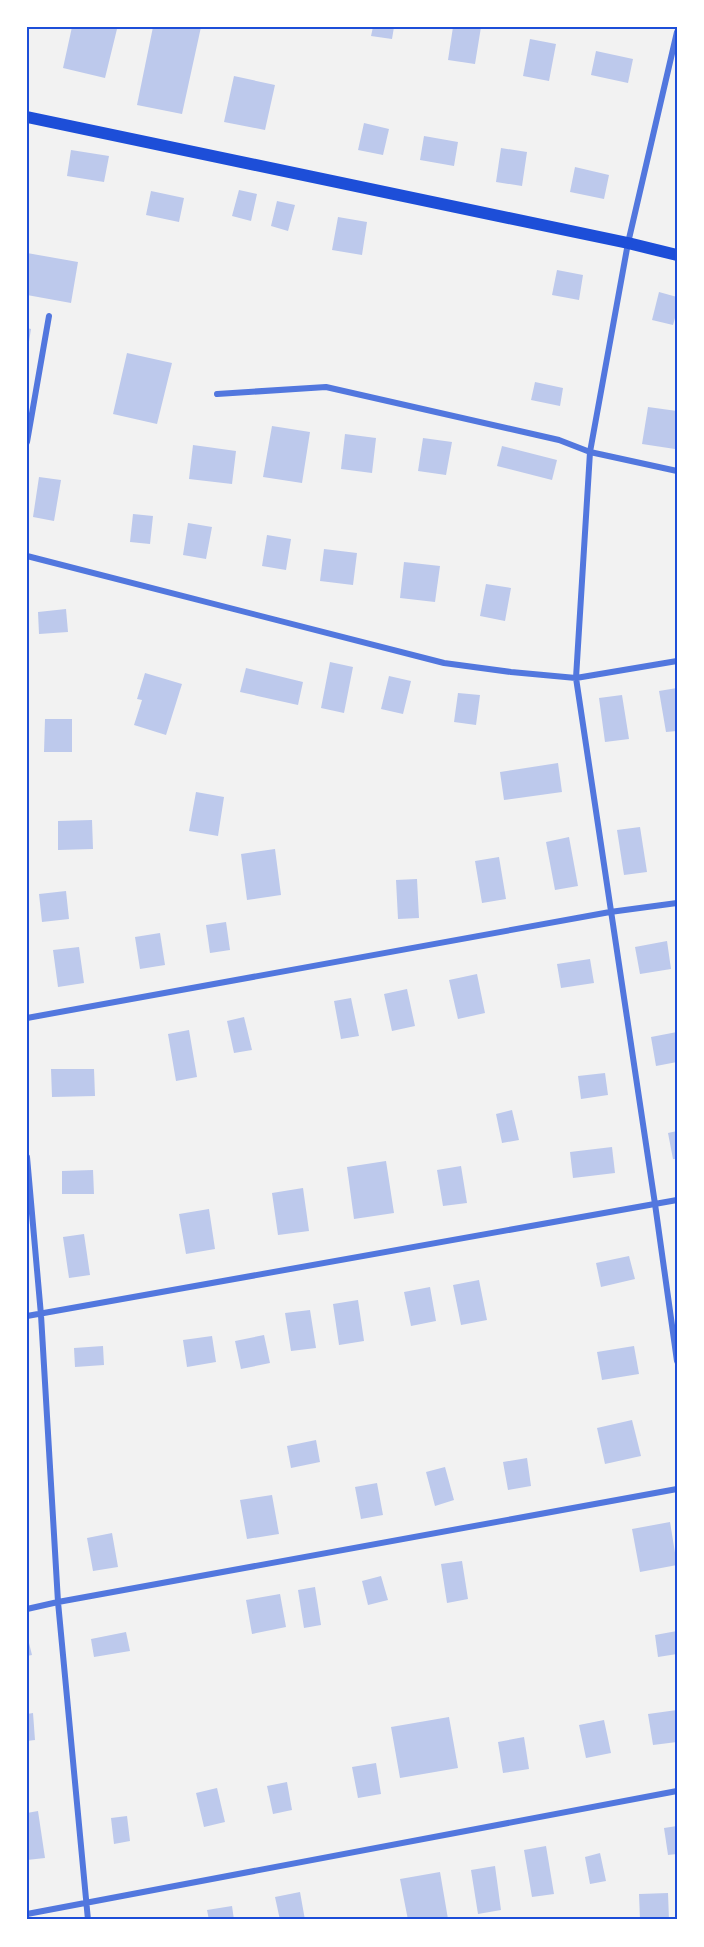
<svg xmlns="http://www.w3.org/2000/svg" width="704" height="1947" font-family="'Noto Sans',sans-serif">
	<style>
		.building { fill: #bdc9ec }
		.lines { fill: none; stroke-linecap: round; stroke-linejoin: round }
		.minor { stroke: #5277de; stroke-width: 6 }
		.secondary { stroke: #1d4ed8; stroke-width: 12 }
		.neatline { fill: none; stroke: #1d4ed8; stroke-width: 2 }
	</style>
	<rect width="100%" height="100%" fill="#f2f2f2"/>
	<path class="building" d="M72 27 117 29 105 78 63 68Z
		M153 27H201L182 114 137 105Z
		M373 27H394L392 39 371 36Z
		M453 27H481L475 64 448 60Z
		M530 39 556 44 549 81 523 76Z
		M596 51 633 59 628 83 591 75Z
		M234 76 275 85 265 130 224 122Z
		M364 123 389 129 383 155 358 150Z
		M424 136 458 142 454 166 420 160Z
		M501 148 527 152 522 186 496 182Z
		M71 150 109 156 104 182 67 176Z
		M575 167 609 175 604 199 570 192Z
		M239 190 257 194 251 221 232 216Z
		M151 191 184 198 179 222 146 215Z
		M277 201 295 205 288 231 271 226Z
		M338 217 367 222 362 255 332 250Z
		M27 253 78 262 71 303 27 295Z
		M557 270 583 275 579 300 552 295Z
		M659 292 677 297V311L673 325 652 320Z
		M27 328 31 329 28 348H27Z
		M127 353 172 363 157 424 113 414Z
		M535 382 563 388 560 406 531 400Z
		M648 407 677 411 675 449 642 444Z
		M272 426 310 432 302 483 263 477Z
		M345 434 376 438 372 473 341 469Z
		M423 438 452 442 446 475 418 471Z
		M193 445 236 451 232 484 189 479Z
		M502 446 557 460 552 480 497 466Z
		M39 477 61 480 54 521 33 517Z
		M133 514 153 516 150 544 130 542Z
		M188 523 212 527 206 559 183 555Z
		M267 535 291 539 286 570 262 566Z
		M324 549 357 553 353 585 320 581Z
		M404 562 440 566 435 602 400 598Z
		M486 584 511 588 505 621 480 616Z
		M66 609 68 632 39 634 38 612Z
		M330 662 353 667 344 713 321 708Z
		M246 668 303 682 298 705 240 692Z
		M145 673 182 684 166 735 134 725 142 700 137 699Z
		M389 676 411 681 403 714 381 709Z
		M677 688V731L666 732 659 691Z
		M458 693 480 695 476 725 454 722Z
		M622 695 629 739 605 742 599 698Z
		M45 719H72V752H44Z
		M558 763 562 792 504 800 500 772Z
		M196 792 224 797 218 836 189 831Z
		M92 820 93 849 58 850V821Z
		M640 827 647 872 624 875 617 830Z
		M569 837 578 886 555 890 546 842Z
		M275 849 281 895 247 900 241 854Z
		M499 857 506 899 482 903 475 861Z
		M417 879 419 918 398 919 396 880Z
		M66 891 69 919 42 922 39 894Z
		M226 922 230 950 210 953 206 925Z
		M160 933 165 965 140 969 135 937Z
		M667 941 671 969 640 974 635 947Z
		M79 947 84 983 58 987 53 950Z
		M590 959 594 983 561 988 557 964Z
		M477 974 485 1013 458 1019 449 980Z
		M407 989 415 1026 392 1031 384 994Z
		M351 998 359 1036 341 1039 334 1001Z
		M244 1017 252 1050 234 1053 227 1021Z
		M189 1030 197 1077 176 1081 168 1034Z
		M677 1032V1062L656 1066 651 1037Z
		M51 1069H94L95 1096 52 1097Z
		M605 1073 608 1095 581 1099 578 1076Z
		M512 1110 519 1140 502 1143 496 1114Z
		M677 1131V1159H673L668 1133Z
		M612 1147 615 1173 573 1178 570 1152Z
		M386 1161 394 1213 354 1219 347 1167Z
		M461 1166 467 1203 443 1206 437 1170Z
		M93 1170 94 1194H62V1171Z
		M303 1188 309 1231 278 1235 272 1193Z
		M209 1209 215 1249 186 1254 179 1214Z
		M84 1234 90 1275 69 1278 63 1237Z
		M629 1256 635 1279 601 1287 596 1263Z
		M479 1280 487 1320 461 1325 453 1285Z
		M430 1287 436 1321 411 1326 404 1292Z
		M358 1300 364 1341 339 1345 333 1304Z
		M310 1310 316 1348 291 1351 285 1313Z
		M264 1335 270 1363 241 1369 235 1341Z
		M212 1336 216 1362 187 1367 183 1340Z
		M103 1346 104 1365 75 1367 74 1348Z
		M634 1346 639 1374 602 1380 597 1352Z
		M632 1420 641 1456 605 1464 597 1428Z
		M316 1440 320 1462 291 1468 287 1446Z
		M527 1458 531 1486 508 1490 503 1462Z
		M445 1467 454 1500 435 1506 426 1472Z
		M377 1483 383 1515 361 1519 355 1487Z
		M272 1495 279 1534 247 1539 240 1500Z
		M670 1522 677 1565 640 1572 632 1529Z
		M112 1533 118 1567 93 1571 87 1538Z
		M462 1561 468 1599 447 1603 441 1564Z
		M381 1576 388 1600 368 1605 362 1581Z
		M315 1587 321 1625 304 1628 298 1590Z
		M280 1594 286 1627 252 1634 246 1600Z
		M677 1631V1654L658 1657 655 1635Z
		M126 1632 130 1651 94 1657 91 1639Z
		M27 1635 32 1655 27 1656Z
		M677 1710V1742L653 1745 648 1714Z
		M33 1713 35 1740 27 1741V1714Z
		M449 1717 458 1768 400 1778 391 1727Z
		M604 1720 611 1753 586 1758 579 1725Z
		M524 1737 529 1769 503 1773 498 1742Z
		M376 1763 381 1794 358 1798 352 1767Z
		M287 1782 292 1810 273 1814 267 1786Z
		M217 1788 225 1822 204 1827 196 1793Z
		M38 1811 45 1858 27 1860V1813Z
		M127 1816 130 1841 114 1844 111 1818Z
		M677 1826V1854L668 1855 664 1828Z
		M546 1846 554 1894 532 1897 524 1850Z
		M600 1853 606 1881 590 1884 585 1857Z
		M495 1866 501 1910 478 1914 471 1870Z
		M440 1872 448 1919 408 1920 400 1879Z
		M300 1892 305 1920H280L275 1897Z
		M668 1893 669 1920H640L639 1894Z
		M232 1906 234 1920H209L207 1910Z"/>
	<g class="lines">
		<path class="minor" d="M677 32 628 243 590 452 576 678 655 1204 677 1361
			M217 394 326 387 559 440 590 452 677 471
			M27 442 49 316
			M27 556 444 663 511 672 576 678 677 661
			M27 1018 610 912 677 903
			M27 1157 41 1315 58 1602 88 1920
			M27 1316 677 1200
			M27 1609 58 1602 677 1489
			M27 1914 677 1791"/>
		<path class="secondary" d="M27 117 628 243 677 255"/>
	</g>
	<rect width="704" height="1947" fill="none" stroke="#ffffff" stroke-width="57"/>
	<rect x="28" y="28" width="648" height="1890" class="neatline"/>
</svg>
